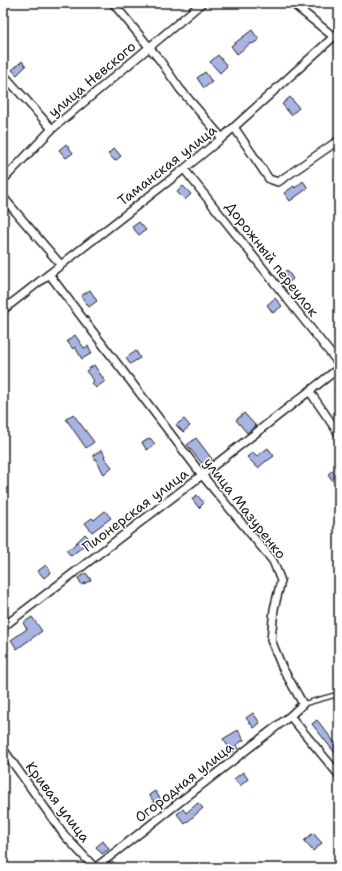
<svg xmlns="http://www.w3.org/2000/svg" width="342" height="871" font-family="'Shantell Sans',sans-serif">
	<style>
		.building { fill: #a7b4e4; stroke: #1c1c1c }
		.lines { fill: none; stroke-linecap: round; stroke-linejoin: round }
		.lane-casing { stroke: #1c1c1c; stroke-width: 6 }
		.street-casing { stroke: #1c1c1c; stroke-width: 10 }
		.lane { stroke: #fff; stroke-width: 3.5 }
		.street { stroke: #fff; stroke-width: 7 }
		.labels { text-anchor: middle; stroke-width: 3; stroke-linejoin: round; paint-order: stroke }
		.street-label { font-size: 14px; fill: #1c1c1c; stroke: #fff }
	</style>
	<rect width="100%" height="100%" fill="#fff"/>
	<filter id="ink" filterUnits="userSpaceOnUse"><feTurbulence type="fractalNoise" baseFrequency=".025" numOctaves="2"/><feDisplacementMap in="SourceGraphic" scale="8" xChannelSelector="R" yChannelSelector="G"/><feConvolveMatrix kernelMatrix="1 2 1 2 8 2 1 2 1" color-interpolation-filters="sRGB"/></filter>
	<g filter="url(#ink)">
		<path class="building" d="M252 30 259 40 252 44 251 43 237 54 231 46Z
			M218 55 227 66 220 73 210 62Z
			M22 61 26 66 17 75 12 70Z
			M205 72 212 82 204 88 197 78Z
			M290 97 299 108 291 115 282 104Z
			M66 144 73 153 66 158 59 150Z
			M114 148 121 156 115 161 108 154Z
			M303 181 308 188 290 201 284 193 294 186 295 188Z
			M183 186 191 194 185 200 177 192Z
			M139 222 146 230 139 235 132 227Z
			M287 270 293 279 287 284 280 275Z
			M90 290 97 301 89 307 81 296Z
			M275 298 282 306 273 313 267 305Z
			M75 335 84 348 88 346 92 353 82 359 75 347 73 349 67 341Z
			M136 351 140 358 130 364 126 358Z
			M94 365 105 381 96 388 92 383 94 381 86 371Z
			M244 413 256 426 247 433 236 420Z
			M73 414 94 442 86 448 66 419Z
			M184 419 190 426 183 432 176 425Z
			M150 438 155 444 147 450 142 443Z
			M196 438 212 459 204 466 187 445Z
			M268 448 274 456 267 461H266L258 468 247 457 253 452 257 456Z
			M102 450 105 456 104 457 112 467 104 474 93 455Z
			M339 466V490L328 474Z
			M197 495 204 503 199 508 192 499Z
			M105 511 111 518 92 532 85 523 92 518 94 520Z
			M85 534 91 540 71 556 66 550 72 547Z
			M46 565 51 572 44 578 38 571Z
			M86 573 91 580 82 585 78 578Z
			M32 617 42 631 17 649 11 640 27 629 23 623Z
			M253 713 260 723 254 728 246 718Z
			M317 720 339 748V758L312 724Z
			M238 730 244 740 236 745 238 748 232 752 223 739Z
			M243 772 248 779 240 786 234 779Z
			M155 791 162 801 156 805 149 795Z
			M198 803 203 808 185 824 177 814 183 809 186 813Z
			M313 833 322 843 313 851 304 841Z
			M103 841 109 849 102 854 96 847Z"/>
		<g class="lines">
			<defs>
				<path id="lane" d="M303 704 339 694"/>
				<path id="street" d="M113 3 159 59 180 89 222 138
					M292 3 334 37
					M3 74 52 129
					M234 127 269 179 278 182 339 140
					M184 169 339 364
					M3 180 52 129 202 3
					M3 197 61 265
					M49 274 202 475 273 561 281 581 274 609 271 640 282 667 303 704 290 716 339 775
					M3 310 184 169 222 138 339 32
					M310 392 339 434
					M3 627 202 475 339 368
					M3 749 65 836 95 868
					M95 868 290 716"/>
			</defs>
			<use href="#lane" class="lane-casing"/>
			<use href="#street" class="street-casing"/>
			<use href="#lane" class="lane"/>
			<use href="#street" class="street"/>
		</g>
	</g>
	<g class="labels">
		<g class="street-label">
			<text transform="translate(92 79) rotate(-40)" y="5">улица Невского</text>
			<text transform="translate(167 165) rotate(-38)" y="5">Таманская улица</text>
			<text transform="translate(272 259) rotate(52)" y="5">Дорожный переулок</text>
			<text transform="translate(245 508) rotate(52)" y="5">улица Мазуренко</text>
			<text transform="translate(135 510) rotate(-37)" y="5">Пионерская улица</text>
			<text transform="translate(184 782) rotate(-38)" y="5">Огородная улица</text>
			<text transform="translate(58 802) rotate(53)" y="5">Кривая улица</text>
		</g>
	</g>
	<rect width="342" height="871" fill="none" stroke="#fff" stroke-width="16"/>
	<rect x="8" y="8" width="326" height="855" fill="none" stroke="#1c1c1c" stroke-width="1.5" filter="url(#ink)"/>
</svg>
